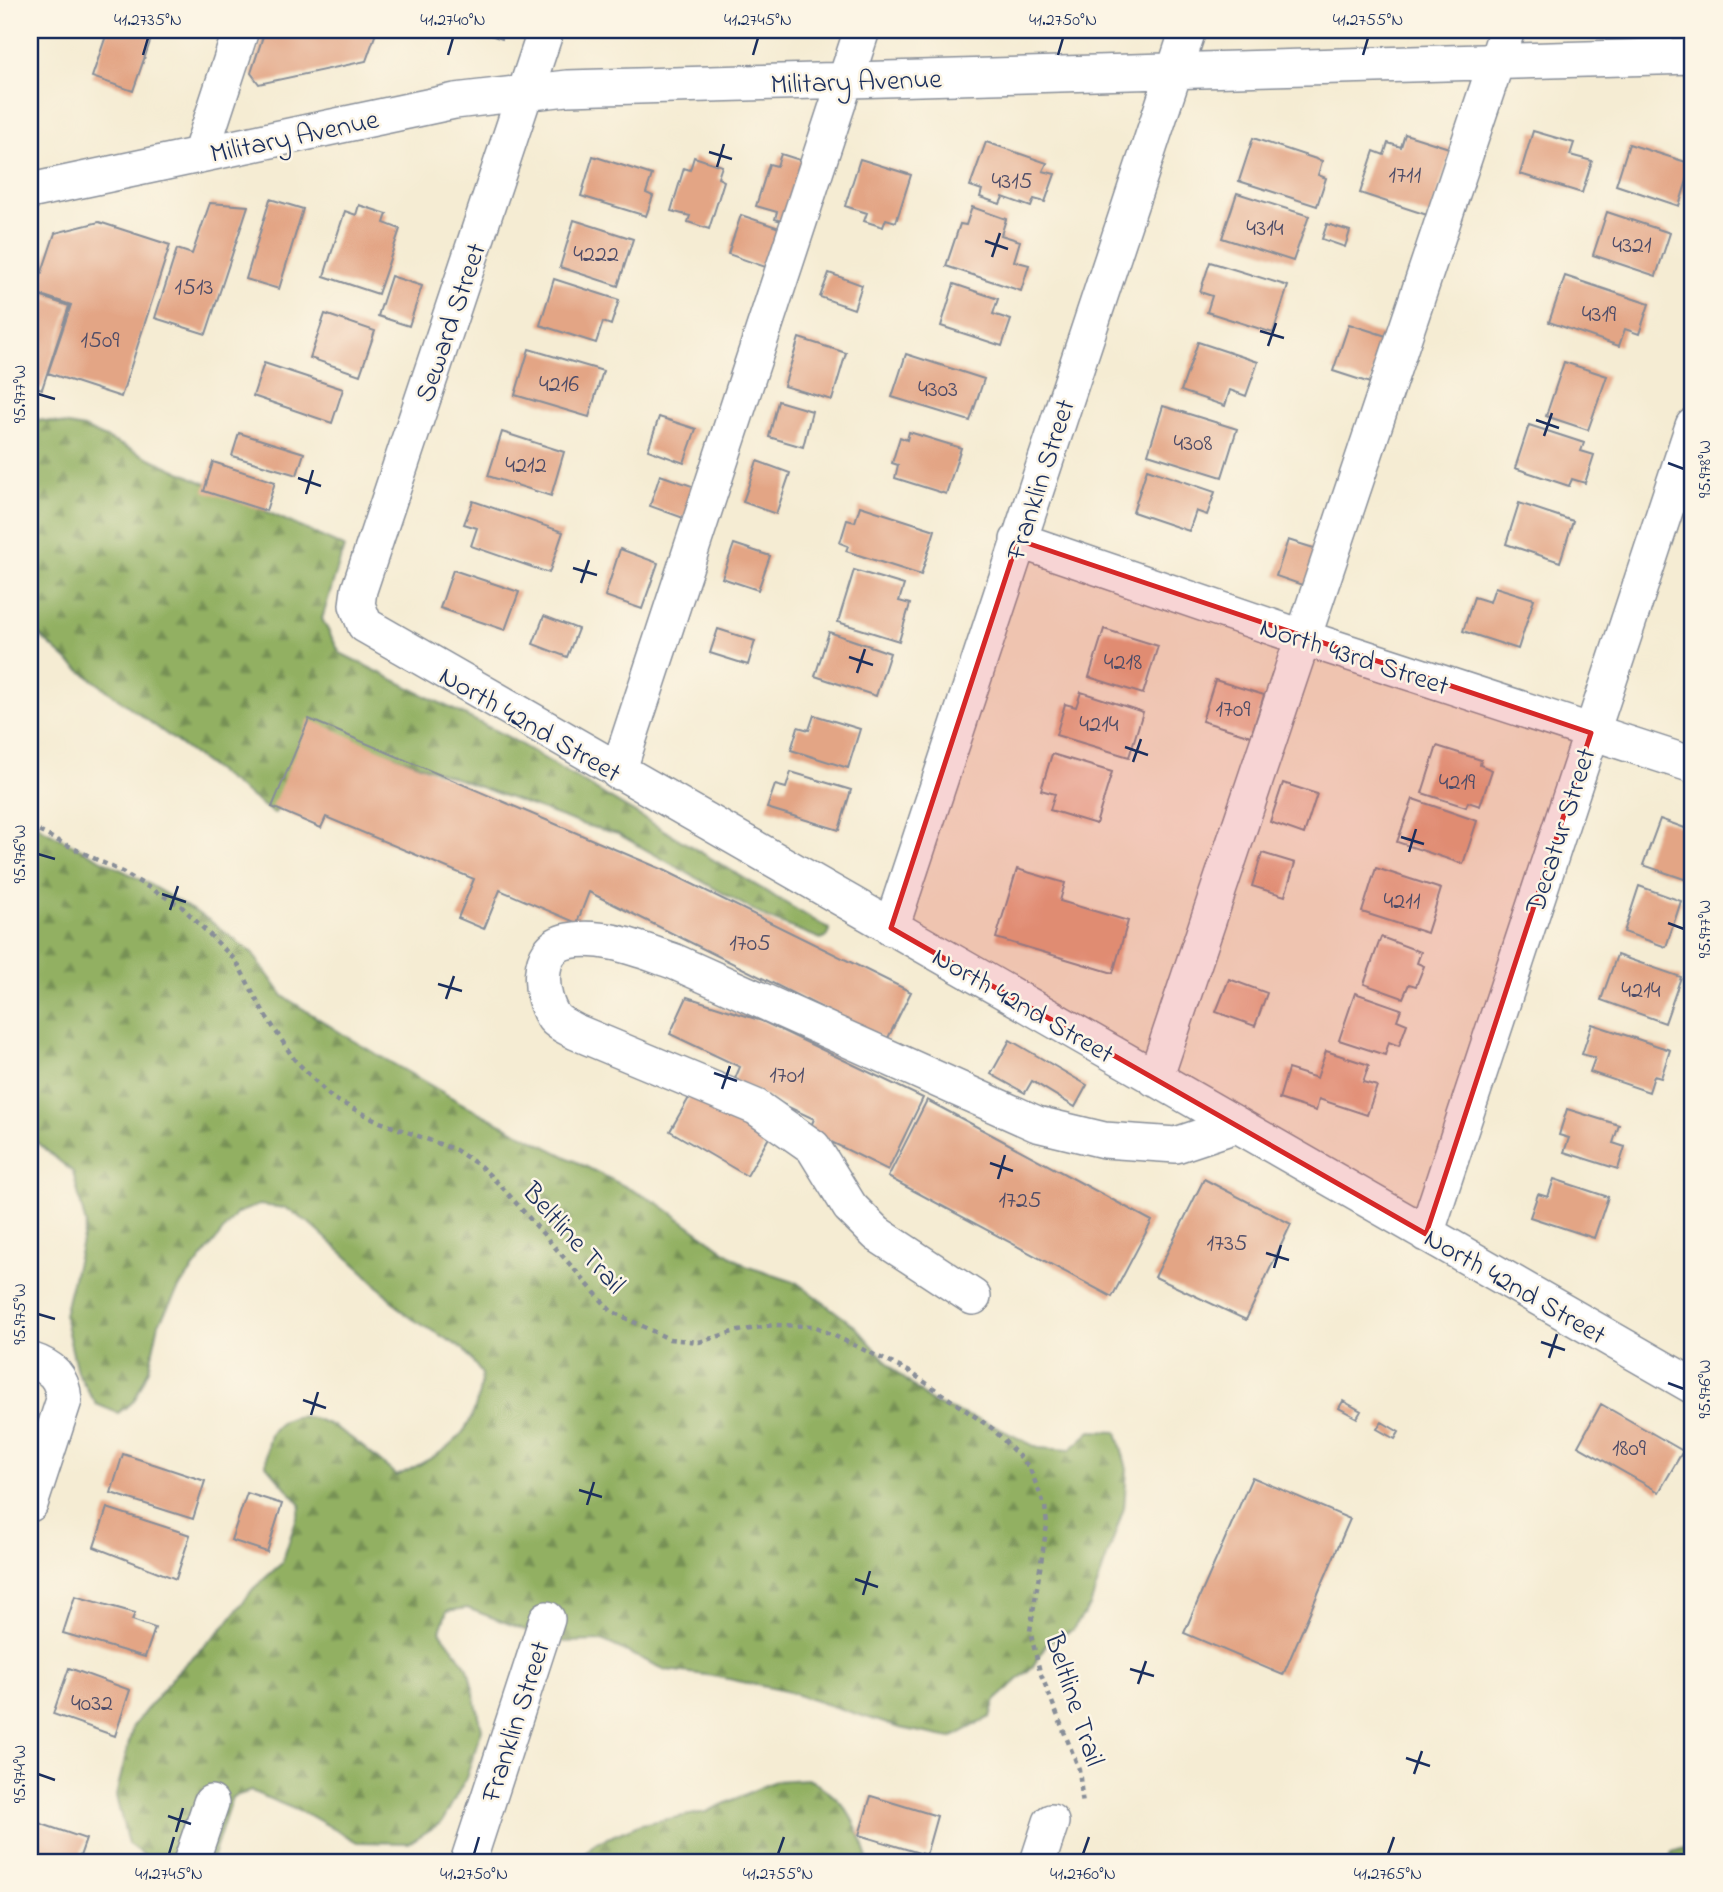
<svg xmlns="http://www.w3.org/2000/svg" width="1723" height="1892" font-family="'Indie Flower',sans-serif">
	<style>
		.forest { fill: url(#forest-firs); stroke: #567060; stroke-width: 2 }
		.building { fill: #e3a585 }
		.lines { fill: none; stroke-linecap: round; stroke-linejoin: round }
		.minor-casing { stroke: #888e98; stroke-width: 38 }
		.path { stroke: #888e98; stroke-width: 4.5; stroke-dasharray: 5 5; stroke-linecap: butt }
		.minor { stroke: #fff; stroke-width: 35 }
		.marked { fill: #d62828; fill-opacity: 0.2; stroke: #d62828; stroke-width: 5; stroke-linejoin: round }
		.ticks { fill: none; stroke: #1b2f5e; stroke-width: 2.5 }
		.labels { text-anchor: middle; stroke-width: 5; stroke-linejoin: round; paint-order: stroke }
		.number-label { font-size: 24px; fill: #4d4c68 }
		.street-label { font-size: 28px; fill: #1b2f5e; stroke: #fcf5e5 }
		.neatline { fill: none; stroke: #1b2f5e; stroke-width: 2.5 }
		.ticks-label { font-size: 18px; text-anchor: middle; fill: #1b2f5e }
	</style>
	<defs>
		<pattern id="forest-firs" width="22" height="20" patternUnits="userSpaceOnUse" patternTransform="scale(1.75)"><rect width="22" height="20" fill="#92b062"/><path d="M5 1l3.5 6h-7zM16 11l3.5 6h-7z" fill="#769054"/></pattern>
	</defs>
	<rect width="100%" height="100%" fill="#fcf5e5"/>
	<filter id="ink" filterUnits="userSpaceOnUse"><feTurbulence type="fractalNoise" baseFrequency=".0143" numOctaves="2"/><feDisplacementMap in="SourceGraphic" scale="14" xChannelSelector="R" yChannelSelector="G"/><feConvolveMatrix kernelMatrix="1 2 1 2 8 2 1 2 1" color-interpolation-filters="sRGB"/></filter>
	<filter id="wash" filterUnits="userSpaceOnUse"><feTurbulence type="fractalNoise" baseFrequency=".00686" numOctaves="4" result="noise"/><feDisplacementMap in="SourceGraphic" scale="28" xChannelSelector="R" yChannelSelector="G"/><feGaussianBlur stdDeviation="1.57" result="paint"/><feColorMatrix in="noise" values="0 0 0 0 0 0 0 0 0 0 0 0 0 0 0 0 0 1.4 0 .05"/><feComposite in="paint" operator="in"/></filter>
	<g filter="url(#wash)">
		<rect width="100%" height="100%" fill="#f5ecd3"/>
		<path class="forest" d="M30 418 84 428 344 547 322 619 340 653 508 737 829 929 828 936 821 939 769 919 618 834 584 825 340 736 274 814 69 662 30 627Z
			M30 816 42 829 147 883 209 920 252 953 283 996 352 1040 470 1108 658 1203 746 1266 797 1283 856 1327 894 1370 933 1403 990 1424 1038 1448 1070 1450 1091 1431 1117 1432 1127 1469 1124 1508 1090 1606 1072 1630 1047 1643 1033 1666 995 1701 990 1717 951 1738 900 1728 785 1691 714 1676 666 1670 604 1641 557 1642 467 1608 447 1611 440 1631 468 1668 482 1729 466 1778 442 1822 409 1843 357 1842 311 1816 251 1791 232 1797 211 1862H154L128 1844 116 1796 133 1726 177 1672 225 1626 253 1589 282 1563 301 1505 266 1465C267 1456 266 1441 271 1433 304 1386 368 1452 397 1476 452 1448 474 1439 482 1374L463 1349 406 1315 365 1273 308 1222 285 1208 259 1205 237 1213 181 1285 159 1323 149 1369 134 1401 118 1413 96 1404 77 1372 64 1315 86 1225 73 1172 30 1137Z
			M808 1779C847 1799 857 1823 869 1862H577L595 1843 641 1824 706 1812 775 1781Z
			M1693 1845V1862H1668L1672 1852Z"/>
		<g id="blocks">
			<path class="building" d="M108 30H154L133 91 92 77Z
				M265 30H377L366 61 259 84 251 73Z
				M476 30H505L502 39Z
				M1533 131 1574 143 1570 155 1592 161 1582 193 1520 174Z
				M1405 134 1452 149 1430 216 1360 193 1374 151 1384 155 1388 143 1401 147Z
				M1253 138 1322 161 1318 175 1326 178 1317 206 1239 181Z
				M986 142 1047 163 1043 171 1055 174 1045 202 1034 199 1031 207 1003 197 1000 204 980 197 982 190 970 186Z
				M1629 144 1692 164 1679 206 1616 185Z
				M781 154 809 163 794 225 775 219 777 212 756 206 769 164 777 166Z
				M593 156 652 175 646 193 653 196 646 216 581 196Z
				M694 157 722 166 718 178 724 181 709 229 688 222 690 216 671 211 684 168 690 170Z
				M860 159 911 175 896 222 886 219 883 227 864 221 867 213 845 206Z
				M1237 193 1309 216 1293 261 1222 238Z
				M270 199 303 209 279 289 246 279Z
				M210 203 248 206 206 334 155 318 177 249 192 254Z
				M359 205 387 214 384 223 400 229 378 294 324 276 345 211 356 215Z
				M972 207 1006 219 1001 235 1020 241 1014 261 1029 265 1021 291 946 266 960 224 966 225Z
				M1607 212 1670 233 1656 276 1593 255Z
				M741 215 791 232 777 271 728 254Z
				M574 220 633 239 618 286 560 267Z
				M99 222 170 245 121 397 48 373 71 305 35 293 55 233Z
				M1327 224 1350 231 1345 247 1322 239Z
				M1210 262 1288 286 1273 333 1207 312 1212 296 1200 292Z
				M829 273 862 285 854 309 820 297Z
				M391 276 422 286 409 326 378 316Z
				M1565 276 1649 304 1639 334 1625 329 1619 346 1549 322Z
				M554 279 619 300 611 325 603 322 596 343 540 325Z
				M954 284 998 299 993 314 1011 320 1002 346 941 326Z
				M30 293 69 306 42 389 30 385Z
				M325 314 375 331 360 375 310 358Z
				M1349 324 1386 336 1370 383 1333 371Z
				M799 338 846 353 832 400 784 386Z
				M1198 342 1258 362 1246 396 1230 390 1225 406 1181 391Z
				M529 349 603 371 589 417 515 395Z
				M906 354 984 379 970 421 892 397Z
				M1564 362 1607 376 1588 430 1546 416Z
				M264 363 343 389 332 423 253 396Z
				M778 401 812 411 803 447 769 437Z
				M1163 406 1237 429 1222 477 1148 454Z
				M659 417 696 429 684 463 648 450Z
				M1529 425 1584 443 1581 451 1594 455 1585 483 1572 479 1569 486 1515 468Z
				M502 432 564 452 551 496 488 476Z
				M909 432 961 448 946 494 895 478 898 465 892 463 900 437 907 440Z
				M239 433 304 453 297 475 232 456Z
				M757 461 790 473 776 514 743 502Z
				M213 462 275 482 266 511 204 491Z
				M1147 469 1215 492 1207 515 1196 511 1189 531 1133 512Z
				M660 475 698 488 686 519 650 506Z
				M473 501 563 532 549 573 471 546 477 528 464 524Z
				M1519 503 1573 521 1560 562 1506 544Z
				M860 506 935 530 921 575 846 551 848 546 840 543 847 520 855 522Z
				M1288 540 1320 550 1308 587 1276 576Z
				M734 544 770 556 758 590 722 578Z
				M620 549 658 563 642 609 605 596Z
				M453 570 519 592 505 630 440 608Z
				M854 570 904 585 899 601 910 604 899 641 838 622Z
				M1495 587 1534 599 1518 649 1463 631 1474 597 1490 602Z
				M544 616 578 629 567 657 533 644Z
				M718 629 755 641 748 665 710 653Z
				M1104 629 1158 646 1143 694 1089 677Z
				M829 632 890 653 876 696 815 676Z
				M1215 680 1264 695 1251 736 1202 721Z
				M1081 692 1143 712 1129 757 1056 735 1065 704 1076 707Z
				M814 715 860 729 848 768 791 750 798 727 809 730Z
				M309 719 666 871 911 992 887 1040 589 892 577 923 500 890 484 929 458 918 474 879 326 817 321 828 272 807Z
				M1437 746 1481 760 1480 765 1492 770 1480 806 1468 802 1466 807 1422 793Z
				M1052 754 1112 772 1096 824 1050 810 1055 794 1041 790Z
				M791 772 851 790 839 830 767 808 775 785 786 788Z
				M1283 783 1317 794 1304 834 1270 822Z
				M1413 799 1477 821 1463 864 1397 842Z
				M1660 819 1693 831V882L1643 865Z
				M1262 853 1295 863 1285 896 1252 886Z
				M1376 868 1441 889 1427 933 1362 912Z
				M1017 869 1065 883 1060 901 1128 921 1113 973 996 938Z
				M1639 886 1681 901 1666 947 1624 932Z
				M1381 937 1421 952 1417 963 1424 966 1416 986 1409 984 1403 998 1364 984Z
				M1617 955 1681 977 1665 1023 1601 1000Z
				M1229 979 1267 993 1255 1026 1216 1012Z
				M1355 993 1401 1009 1397 1020 1407 1024 1399 1046 1389 1042 1385 1055 1339 1040Z
				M687 997 762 1021 923 1098 888 1170 809 1131 814 1119 734 1081 740 1067 670 1034Z
				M1592 1024 1670 1050 1661 1078 1654 1076 1649 1092 1590 1072 1595 1058 1582 1054Z
				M1010 1040 1087 1085 1075 1107 1032 1081 1025 1093 991 1074Z
				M1326 1051 1369 1065 1363 1082 1377 1086 1367 1115 1319 1099 1316 1111 1279 1099 1288 1069 1317 1078Z
				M694 1089 771 1134 747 1176 670 1131Z
				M927 1100 1152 1221 1112 1297 888 1177Z
				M1567 1109 1619 1125 1613 1143 1625 1147 1618 1169 1564 1152 1569 1138 1559 1135Z
				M1204 1179 1291 1224 1246 1320 1155 1277Z
				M1554 1179 1608 1197 1594 1238 1530 1217 1538 1194 1548 1197Z
				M1343 1401 1361 1411 1357 1418 1339 1408Z
				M1601 1404 1683 1451 1659 1492 1578 1446Z
				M1382 1422 1399 1432 1395 1439 1377 1429Z
				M123 1454 205 1481 193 1519 111 1493Z
				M1252 1477 1350 1519 1283 1675 1184 1633Z
				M247 1493 282 1504 267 1552 231 1540Z
				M107 1508 190 1535 176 1579 94 1547Z
				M75 1596 135 1613 132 1620 155 1628 145 1657 63 1633Z
				M69 1668 130 1690 115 1736 53 1714Z
				M871 1796 937 1816 926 1855 859 1835Z
				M30 1820 86 1839 78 1862H30Z"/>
		</g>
	</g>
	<g filter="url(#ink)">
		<use href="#blocks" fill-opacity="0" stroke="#888e98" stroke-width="2"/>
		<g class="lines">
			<defs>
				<path id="minor" d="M546 30 359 590 357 605 365 625 1693 1386
					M200 155 241 30
					M30 191 455 101 567 88 1693 56
					M1018 540 1304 638 1693 765
					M618 772 862 30
					M891 928 1188 30
					M1155 1079 1507 30
					M1426 1234 1693 426
					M973 1297 877 1234 850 1207 813 1147 756 1107 576 1032C569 1028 559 1024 554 1018 539 997 534 947 568 941 604 934 640 950 673 961L1037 1124 1104 1140 1176 1145 1236 1125
					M30 1360C52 1367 62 1376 64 1400L30 1504
					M191 1862 211 1803
					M468 1862 547 1619
					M1038 1862 1051 1822"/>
			</defs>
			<use href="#minor" class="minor-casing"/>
			<path class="path" d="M30 827 122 872 181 906 236 961 264 1013 294 1059 332 1098 380 1122 456 1150 480 1166 501 1186 611 1311 669 1339 699 1342 733 1332 773 1325 814 1326 910 1372 993 1429 1029 1467 1045 1506 1047 1525 1030 1631 1040 1672 1079 1769 1083 1806"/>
			<use href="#minor" class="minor"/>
		</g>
	</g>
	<path class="marked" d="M1018 540 1591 733 1426 1234 891 928Z"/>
	<path class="ticks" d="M143 55 148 38M448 55 453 38M753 55 758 38M1058 55 1063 38M1363 55 1368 38M709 152 732 159M717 167 724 144M985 241 1008 249M992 257 1000 233M1260 331 1284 338M1268 346 1276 323M38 394 55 399M1536 420 1559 428M1544 436 1552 413M1668 463 1684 469M298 478 321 486M306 494 313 470M573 568 597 575M581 583 589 560M849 657 873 665M857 673 865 649M1125 747 1148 755M1133 762 1141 739M1401 837 1424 844M1409 852 1416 829M38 854 55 859M162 894 186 902M170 910 178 886M1668 923 1684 929M438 984 462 991M446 999 454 976M714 1073 737 1081M722 1089 730 1066M990 1163 1013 1171M998 1179 1005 1155M1266 1253 1289 1260M1274 1268 1281 1245M38 1314 55 1319M1541 1342 1565 1350M1549 1358 1557 1334M1668 1383 1684 1389M303 1400 326 1408M311 1415 318 1392M579 1490 602 1497M587 1505 594 1482M855 1579 878 1587M863 1595 870 1571M1130 1669 1154 1676M1138 1684 1146 1661M1406 1758 1430 1766M38 1774 55 1780M1414 1774 1422 1751M168 1816 191 1824M176 1832 183 1808M169 1854 174 1837M474 1854 479 1837M778 1854 784 1837M1083 1854 1089 1837M1388 1854 1394 1837"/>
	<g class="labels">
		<g class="number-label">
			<text x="1405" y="182">1711</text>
			<text x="1012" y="188">4315</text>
			<text x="1265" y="235">4314</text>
			<text x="1632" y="252">4321</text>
			<text x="596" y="261">4222</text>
			<text x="194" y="294">1513</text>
			<text x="1599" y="321">4319</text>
			<text x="100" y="347">1509</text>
			<text x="559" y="391">4216</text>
			<text x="938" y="396">4303</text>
			<text x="1193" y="450">4308</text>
			<text x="526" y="472">4212</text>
			<text x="1123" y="669">4218</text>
			<text x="1233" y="716">1709</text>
			<text x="1099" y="731">4214</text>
			<text x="1457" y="789">4219</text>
			<text x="1402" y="908">4211</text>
			<text x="750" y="950">1705</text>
			<text x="1641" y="997">4214</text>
			<text x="787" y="1082">1701</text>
			<text x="1020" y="1207">1725</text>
			<text x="1227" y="1250">1735</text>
			<text x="1629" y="1455">1809</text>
			<text x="92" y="1710">4032</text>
		</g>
		<g class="street-label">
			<text transform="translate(856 80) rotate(-2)" y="10">Military Avenue</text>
			<text transform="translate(294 135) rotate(-12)" y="10">Military Avenue</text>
			<text transform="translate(449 322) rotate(-71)" y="10">Seward Street</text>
			<text transform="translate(1039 479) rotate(-72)" y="10">Franklin Street</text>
			<text transform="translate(1355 655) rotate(18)" y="10">North 43rd Street</text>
			<text transform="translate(531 723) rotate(30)" y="10">North 42nd Street</text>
			<text transform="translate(1559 830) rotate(-72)" y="10">Decatur Street</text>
			<text transform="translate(1024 1004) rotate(30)" y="10">North 42nd Street</text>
			<text transform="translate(575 1237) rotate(48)" y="10">Beltline Trail</text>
			<text transform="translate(1516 1285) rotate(30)" y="10">North 42nd Street</text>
			<text transform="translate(1076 1699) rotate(72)" y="10">Beltline Trail</text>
			<text transform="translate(514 1721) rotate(-72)" y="10">Franklin Street</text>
		</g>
	</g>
	<rect width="1723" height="1892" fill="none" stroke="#fcf5e5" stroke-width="77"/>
	<rect x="38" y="38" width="1646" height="1816" class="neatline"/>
	<g class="ticks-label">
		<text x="148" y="25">41.2735°N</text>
		<text x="453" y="25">41.2740°N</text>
		<text x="758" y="25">41.2745°N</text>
		<text x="1063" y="25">41.2750°N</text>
		<text x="1368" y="25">41.2755°N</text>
		<text transform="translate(19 394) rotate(-90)" y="6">95.977°W</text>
		<text transform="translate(1704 469) rotate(-90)" y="6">95.978°W</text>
		<text transform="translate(19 854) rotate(-90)" y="6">95.976°W</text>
		<text transform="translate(1704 929) rotate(-90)" y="6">95.977°W</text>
		<text transform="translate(19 1314) rotate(-90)" y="6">95.975°W</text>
		<text transform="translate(1704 1389) rotate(-90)" y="6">95.976°W</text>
		<text transform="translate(19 1774) rotate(-90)" y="6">95.974°W</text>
		<text x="169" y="1879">41.2745°N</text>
		<text x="474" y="1879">41.2750°N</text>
		<text x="778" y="1879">41.2755°N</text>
		<text x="1083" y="1879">41.2760°N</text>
		<text x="1388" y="1879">41.2765°N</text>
	</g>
</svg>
